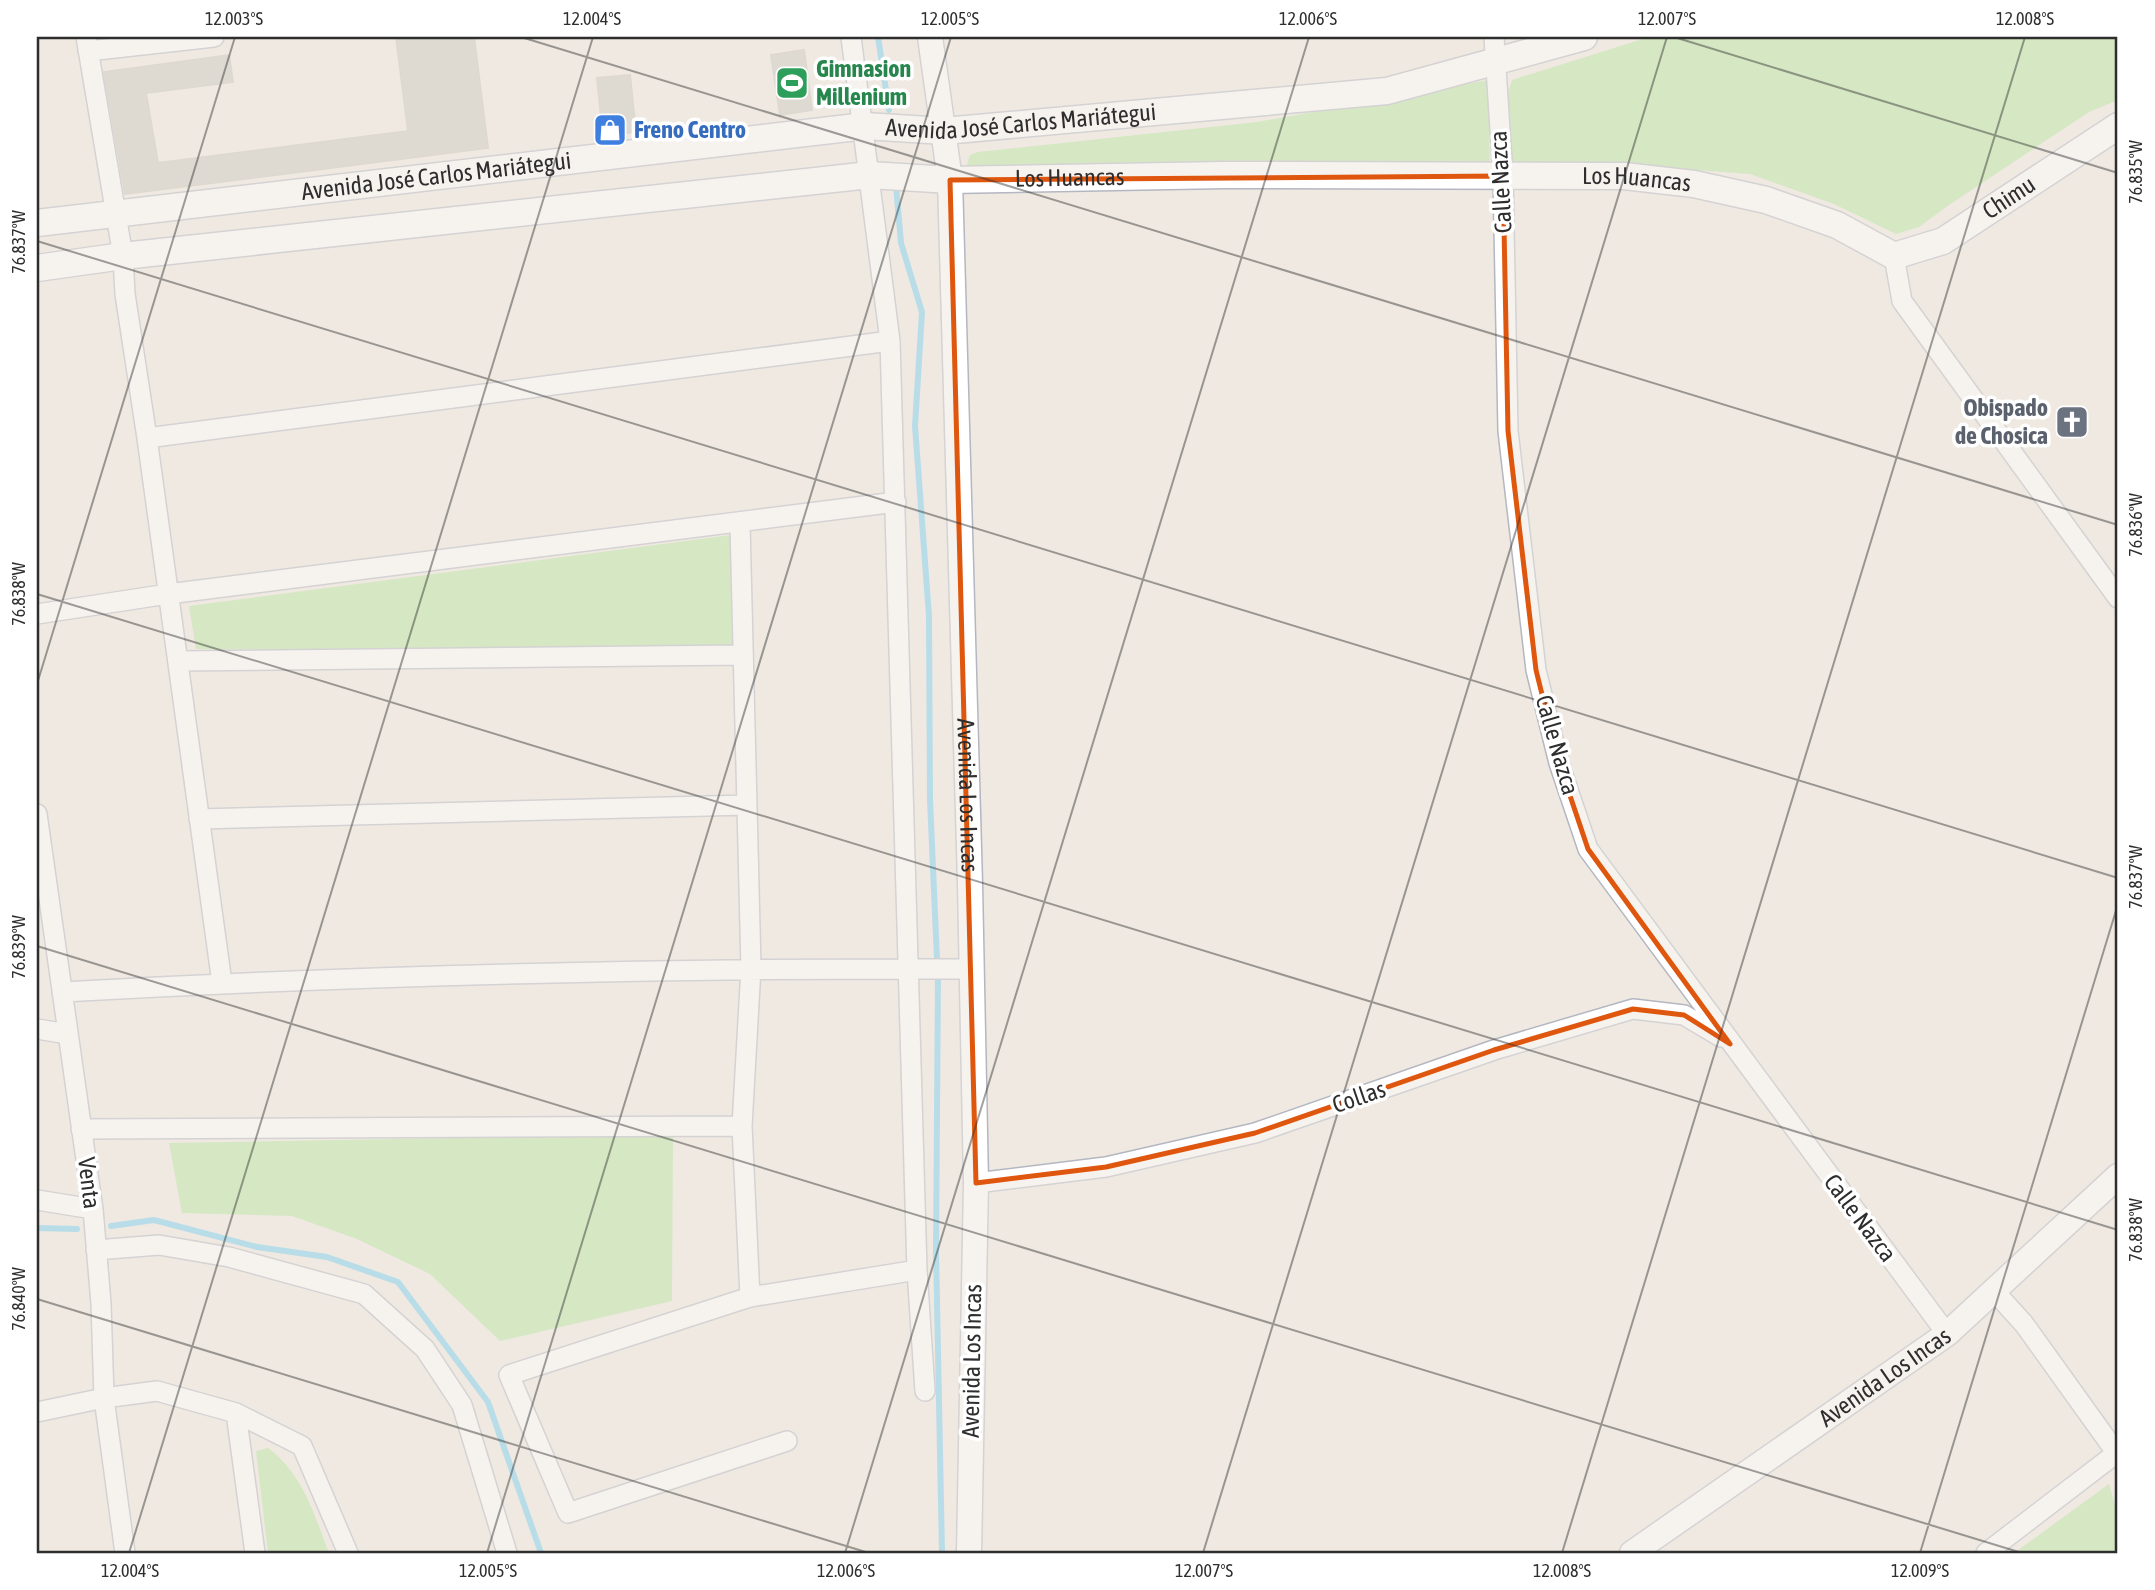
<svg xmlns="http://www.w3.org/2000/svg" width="2155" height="1590" font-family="'Asap Condensed',sans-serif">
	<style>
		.green { fill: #b6e59e }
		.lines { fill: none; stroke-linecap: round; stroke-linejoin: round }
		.stream { stroke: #75cff0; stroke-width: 6 }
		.building { fill: #cbc7bf; stroke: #cbc5ba; stroke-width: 2 }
		.minor-casing { stroke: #b4b7c1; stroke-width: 22 }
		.tertiary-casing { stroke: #b4b7c1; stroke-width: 27 }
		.secondary-casing { stroke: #b4b7c1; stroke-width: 29 }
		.minor { stroke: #fff; stroke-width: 19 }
		.tertiary { stroke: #fff; stroke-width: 24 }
		.secondary { stroke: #fff; stroke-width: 26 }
		.marked { fill: none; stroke: #df570e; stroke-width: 5; stroke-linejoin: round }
		.ticks { fill: none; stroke: #2e2e2e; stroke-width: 2; stroke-opacity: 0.45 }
		.labels { text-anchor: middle; stroke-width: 7; stroke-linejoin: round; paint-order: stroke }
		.leisure-label { font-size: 24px; font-weight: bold; fill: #27864d; stroke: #fff; text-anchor: start }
		.street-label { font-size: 24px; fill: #2e2e2e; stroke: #fff }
		.shop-label { font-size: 24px; font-weight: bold; fill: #366cbe; stroke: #fff; text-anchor: start }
		.worship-label { font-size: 24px; font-weight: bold; fill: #5b616d; stroke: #fff; text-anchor: end }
		.neatline { fill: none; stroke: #2e2e2e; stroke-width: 2.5 }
		.ticks-label { font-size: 18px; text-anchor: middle; fill: #2e2e2e }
	</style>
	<rect width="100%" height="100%" fill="#efe9e1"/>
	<path class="green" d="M1649 37H2118V100L2089 112 1949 205 1919 227 1896 234 1834 204 1750 174 1656 167 1517 169C1502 143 1502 109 1512 80Z
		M1488 80 1490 183 972 170 967 165 970 155 978 152 1257 122Z
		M731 535 734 649H196L189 606Z
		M673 1134 672 1301 500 1341 430 1274 357 1239 292 1216 182 1213 169 1143Z
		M268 1448C303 1474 314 1514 329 1553H268L256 1451Z
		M2109 1484 2118 1515V1553H2014Z"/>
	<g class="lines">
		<path class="stream" d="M878 37 889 110
			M896 186 901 243 922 312 915 426 929 616 930 800 937 959
			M938 976 936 1251 942 1553
			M111 1226 154 1220 257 1247 327 1257 398 1282 488 1402 541 1553
			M37 1228 77 1229"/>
	</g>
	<path class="building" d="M396 37H474L488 148 125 194 104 72 229 55 233 82 146 93 158 163 408 131Z
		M804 50 812 110 780 115 771 55Z
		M630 75 636 132 603 136 597 78Z"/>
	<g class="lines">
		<defs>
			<path id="minor" d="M86 37 123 256 125 294 147 438 222 983
				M851 37 890 341 917 1270 925 1391
				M1494 37 1503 176 1508 431 1536 670 1559 763 1588 849 1947 1334
				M88 51 214 37
				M1894 256 1902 301 2118 598
				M147 438 890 341
				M740 524 751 968 742 1126 750 1297
				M37 614 168 594 896 502
				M178 661 742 655
				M37 814 93 1209 101 1303 104 1398 125 1553
				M199 819 747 805
				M62 992C365 975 668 968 972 969
				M37 1029 68 1034
				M81 1129 742 1126
				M976 1183 1106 1167 1255 1133 1494 1050 1633 1009 1684 1015 1721 1037
				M37 1200 93 1209
				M96 1250 159 1245 229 1257 364 1294 425 1349 462 1405 507 1553
				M1995 1292 2024 1324 2118 1455
				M37 1412 104 1398 157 1391 236 1413 302 1446 348 1553
				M236 1413 255 1553
				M787 1441 568 1513 509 1375 750 1297 917 1270
				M1986 1553 2118 1452"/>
			<g id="tertiary">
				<path id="s1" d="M930 37 950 180 970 884 976 1183 969 1553"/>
				<path id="s2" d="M1632 1553 1947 1334 2118 1176"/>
			</g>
			<g id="secondary">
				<path id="s3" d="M37 223 865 126 944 131 1387 91 1584 37"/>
				<path id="s4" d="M37 268 123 256 870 175 950 180 1225 175 1624 176 1694 184 1766 200 1837 225 1894 256 1943 241 2118 126"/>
			</g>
		</defs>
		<use href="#minor" class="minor-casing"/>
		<use href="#tertiary" class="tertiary-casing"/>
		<use href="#secondary" class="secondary-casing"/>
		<use href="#minor" class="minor"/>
		<use href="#tertiary" class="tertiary"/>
		<use href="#secondary" class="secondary"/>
	</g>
	<path d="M0 0H2155V1590H0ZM1503 176 1508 431 1536 670 1559 763 1588 849 1730 1044 1684 1015 1633 1009 1494 1050 1255 1133 1106 1167 976 1183 950 180Z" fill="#efe9e1" fill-opacity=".55" fill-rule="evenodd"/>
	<path class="marked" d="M1503 176 1508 431 1536 670 1559 763 1588 849 1730 1044 1684 1015 1633 1009 1494 1050 1255 1133 1106 1167 976 1183 950 180Z"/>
	<path class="ticks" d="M521 37 2118 525M1674 37 2118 173M37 241 2118 878M37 594 2118 1230M37 684 235 37M37 946 2022 1553M37 1299 869 1553M129 1553 593 37M487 1553 951 37M845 1553 1309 37M1203 1553 1667 37M1562 1553 2025 37M1920 1553 2118 904"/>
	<defs>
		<symbol id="stadium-square" viewBox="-11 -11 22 22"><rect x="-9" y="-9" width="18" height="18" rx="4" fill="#2e9e5b" stroke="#fff"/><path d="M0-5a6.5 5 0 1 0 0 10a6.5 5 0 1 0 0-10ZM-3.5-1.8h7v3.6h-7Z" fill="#fff"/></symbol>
		<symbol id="shop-square" viewBox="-11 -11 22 22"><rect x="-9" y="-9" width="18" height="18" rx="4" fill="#3f7fe0" stroke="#fff"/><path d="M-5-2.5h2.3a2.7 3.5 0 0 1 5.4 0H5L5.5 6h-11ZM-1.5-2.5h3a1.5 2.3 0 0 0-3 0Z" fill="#fff"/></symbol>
		<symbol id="church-square" viewBox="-11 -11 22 22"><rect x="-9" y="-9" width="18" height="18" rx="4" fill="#6b7280" stroke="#fff"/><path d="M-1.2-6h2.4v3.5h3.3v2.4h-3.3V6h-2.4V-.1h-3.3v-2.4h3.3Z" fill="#fff"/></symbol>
	</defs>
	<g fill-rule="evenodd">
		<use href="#stadium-square" x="773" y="64" width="38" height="38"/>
		<use href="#shop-square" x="591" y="111" width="38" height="38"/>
		<use href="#church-square" x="2053" y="403" width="38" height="38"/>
	</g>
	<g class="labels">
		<g class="leisure-label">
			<text x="816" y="77">Gimnasion<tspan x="816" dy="28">Millenium</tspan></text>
		</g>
		<g class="street-label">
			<text dy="8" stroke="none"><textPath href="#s3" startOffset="990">Avenida José Carlos Mariátegui</textPath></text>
			<text dy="8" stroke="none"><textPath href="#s3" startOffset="402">Avenida José Carlos Mariátegui</textPath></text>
			<text dy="8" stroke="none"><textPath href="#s4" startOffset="1038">Los Huancas</textPath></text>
			<text dy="8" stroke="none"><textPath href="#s4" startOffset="1605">Los Huancas</textPath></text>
			<text transform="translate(1501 182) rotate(-93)" y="8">Calle Nazca</text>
			<text dy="8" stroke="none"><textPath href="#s4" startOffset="2007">Chimu</textPath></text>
			<text transform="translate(1557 745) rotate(74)" y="8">Calle Nazca</text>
			<text dy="8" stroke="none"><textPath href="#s1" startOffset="760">Avenida Los Incas</textPath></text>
			<text transform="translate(1359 1097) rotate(-19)" y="8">Collas</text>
			<text transform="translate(89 1183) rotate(83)" y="8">Venta</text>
			<text transform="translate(1860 1218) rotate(53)" y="8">Calle Nazca</text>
			<text transform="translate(972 1361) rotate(-89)" y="8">Avenida Los Incas</text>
			<text dy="8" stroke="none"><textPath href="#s2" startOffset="308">Avenida Los Incas</textPath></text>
		</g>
		<g class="shop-label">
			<text x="634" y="138">Freno Centro</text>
		</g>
		<g class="worship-label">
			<text x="2048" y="416">Obispado<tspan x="2048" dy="28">de Chosica</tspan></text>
		</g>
	</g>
	<rect width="2155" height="1590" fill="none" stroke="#ffffff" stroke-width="77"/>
	<rect x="38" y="38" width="2078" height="1514" class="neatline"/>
	<g class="ticks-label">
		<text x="234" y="25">12.003°S</text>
		<text x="592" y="25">12.004°S</text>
		<text x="950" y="25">12.005°S</text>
		<text x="1308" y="25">12.006°S</text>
		<text x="1667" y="25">12.007°S</text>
		<text x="2025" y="25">12.008°S</text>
		<text transform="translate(2136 172) rotate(-90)" y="6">76.835°W</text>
		<text transform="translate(19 242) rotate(-90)" y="6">76.837°W</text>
		<text transform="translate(2136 525) rotate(-90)" y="6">76.836°W</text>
		<text transform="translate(19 594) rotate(-90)" y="6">76.838°W</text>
		<text transform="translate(2136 877) rotate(-90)" y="6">76.837°W</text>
		<text transform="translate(19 947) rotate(-90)" y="6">76.839°W</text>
		<text transform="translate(2136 1230) rotate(-90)" y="6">76.838°W</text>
		<text transform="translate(19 1299) rotate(-90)" y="6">76.840°W</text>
		<text x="130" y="1577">12.004°S</text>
		<text x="488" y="1577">12.005°S</text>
		<text x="846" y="1577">12.006°S</text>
		<text x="1204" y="1577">12.007°S</text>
		<text x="1562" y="1577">12.008°S</text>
		<text x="1920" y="1577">12.009°S</text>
	</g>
</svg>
